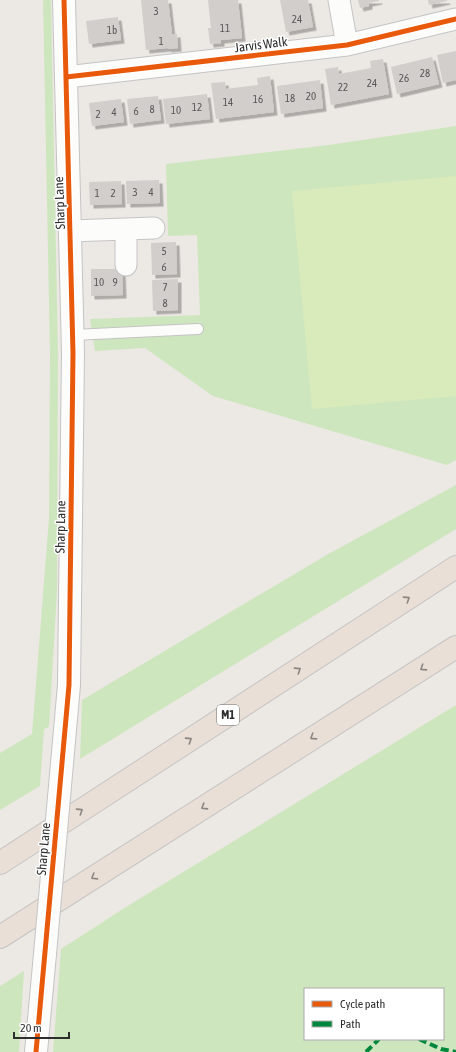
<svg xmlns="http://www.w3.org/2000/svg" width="456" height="1052" font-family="'Asap Condensed',sans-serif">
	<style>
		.green { fill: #cee6be; fill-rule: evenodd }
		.pitch { fill: #d9eabb }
		.building { fill: #d1cecb; filter: url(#shadow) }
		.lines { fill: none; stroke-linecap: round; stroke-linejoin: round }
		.service-casing { stroke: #c5c4c5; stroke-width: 12 }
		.minor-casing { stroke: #c5c4c5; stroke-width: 23 }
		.tertiary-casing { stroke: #c5c4c5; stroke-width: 24 }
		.motorway-casing { stroke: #c6c5c4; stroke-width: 24 }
		.service { stroke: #fcfcfb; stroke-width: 10 }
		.minor { stroke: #fcfcfb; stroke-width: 21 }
		.tertiary { stroke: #fcfcfb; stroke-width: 22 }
		.motorway { stroke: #eadfd6; stroke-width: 22 }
		.tertiary-bridge-casing { stroke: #c5c4c5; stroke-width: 24; stroke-linecap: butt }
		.tertiary-bridge { stroke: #fcfcfb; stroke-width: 22 }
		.quiet { stroke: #00873e; stroke-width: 4; stroke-dasharray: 8 4; stroke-linecap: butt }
		.cycleway-casing { stroke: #fff; stroke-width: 8 }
		.cycleway { stroke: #e8590c; stroke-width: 5 }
		.oneway { stroke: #8c8682 }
		.labels { text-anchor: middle; stroke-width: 3; stroke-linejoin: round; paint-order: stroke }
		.number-label { font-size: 11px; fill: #585857 }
		.shield { fill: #fff; stroke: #6d6d6d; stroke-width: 1 }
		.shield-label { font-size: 12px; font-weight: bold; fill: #2e2e2e }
		.street-label { font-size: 13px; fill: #2e2e2e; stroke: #fff }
	</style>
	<defs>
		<filter id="shadow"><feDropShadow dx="3.5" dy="3.5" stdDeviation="0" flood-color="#0004"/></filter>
	</defs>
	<rect width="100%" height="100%" fill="#ece8e4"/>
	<path class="green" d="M43 0H51L58 353 57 591 49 727 44 729 40 786 0 810V753L32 734 49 518 50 354Z
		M456 126V460L447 465 213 396 145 348 95 351 90 319 200 315 197 235 168 236 166 164 329 145Z
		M456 485V529L80 759 82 700 330 553Z
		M456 705V1052H53L61 949 126 907ZM305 989H443V1039H305Z
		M24 971 19 1052H0V986Z"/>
	<path class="pitch" d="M456 176V396L312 409 292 191Z"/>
	<path class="building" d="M141 0H168L172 34H177L178 48 168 49V48L146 50Z
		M208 0H238L242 38 221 40V43L210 44 208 28H211Z
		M280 0H308L313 27 286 32Z
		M358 0H379V1L369 3V6L360 8Z
		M428 0H447V1L429 5Z
		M118 17 121 40 89 44 86 21Z
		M456 51V80L443 83 437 55Z
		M432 57 439 84 397 94 391 67Z
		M383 59 389 94 331 105 325 69 338 67 339 74 371 68 370 61Z
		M270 76 274 112 216 119 211 83 225 82 226 89 241 87 258 85 257 78Z
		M320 80 323 108 281 114 277 86Z
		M207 94 210 119 166 124 163 99Z
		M158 96 161 120 130 124 127 99Z
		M121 99 124 122 92 126 89 103Z
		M159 180 160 203 127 204 126 181Z
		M121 181 122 204 90 205 89 182Z
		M176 242 177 274 152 275 151 243Z
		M91 269H122L123 295 91 296Z
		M178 279V310L153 311 152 280Z"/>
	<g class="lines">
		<defs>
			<path id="service" d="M73 335 198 329"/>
			<path id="minor" d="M339 0 347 45
				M66 77 347 45 456 19
				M126 229V265
				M70 231 154 228"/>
			<path id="tertiary" d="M64 0 73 353 69 685
				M36 1052 45 954"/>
			<path id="motorway" d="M0 863 456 567
				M0 937 456 647"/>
		</defs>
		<use href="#service" class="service-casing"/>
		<use href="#minor" class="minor-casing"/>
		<use href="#tertiary" class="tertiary-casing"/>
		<use href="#motorway" class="motorway-casing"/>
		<use href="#service" class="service"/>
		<use href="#minor" class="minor"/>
		<use href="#tertiary" class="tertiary"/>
		<use href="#motorway" class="motorway"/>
		<defs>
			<path id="tertiary-bridge" d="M45 954 69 685"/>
		</defs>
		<use href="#tertiary-bridge" class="tertiary-bridge-casing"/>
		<use href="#tertiary-bridge" class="tertiary-bridge"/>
		<path class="quiet" d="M419 1039 441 1049 456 1052
			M366 1052 379 1039"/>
		<defs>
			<path id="cycleway" d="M66 77 347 45 456 19
				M36 1052 69 685 73 353 64 0"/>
		</defs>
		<use href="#cycleway" class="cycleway-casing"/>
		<use href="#cycleway" class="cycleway"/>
	</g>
	<defs><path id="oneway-chevron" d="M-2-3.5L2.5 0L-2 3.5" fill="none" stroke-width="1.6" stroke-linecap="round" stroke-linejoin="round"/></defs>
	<g class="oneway">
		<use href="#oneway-chevron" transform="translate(407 599) rotate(-33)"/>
		<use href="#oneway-chevron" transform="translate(423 668) rotate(147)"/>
		<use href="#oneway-chevron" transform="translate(298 670) rotate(-33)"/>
		<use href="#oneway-chevron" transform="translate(313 737) rotate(147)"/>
		<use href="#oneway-chevron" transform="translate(189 740) rotate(-33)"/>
		<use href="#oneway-chevron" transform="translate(204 807) rotate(148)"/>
		<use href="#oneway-chevron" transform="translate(80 811) rotate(-33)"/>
		<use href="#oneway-chevron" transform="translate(94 877) rotate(148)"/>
	</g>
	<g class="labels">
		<g class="number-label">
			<text x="156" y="15">3</text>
			<text x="297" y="23">24</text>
			<text x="225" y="32">11</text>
			<text x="112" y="34">1b</text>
			<text x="161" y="45">1</text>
			<text x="425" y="77">28</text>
			<text x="404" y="82">26</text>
			<text x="372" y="87">24</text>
			<text x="343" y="91">22</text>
			<text x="311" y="100">20</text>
			<text x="290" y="102">18</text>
			<text x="258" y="103">16</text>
			<text x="228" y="106">14</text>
			<text x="197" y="111">12</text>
			<text x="152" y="113">8</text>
			<text x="176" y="114">10</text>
			<text x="136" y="115">6</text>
			<text x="114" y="116">4</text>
			<text x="98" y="118">2</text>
			<text x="135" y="196">3</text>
			<text x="151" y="196">4</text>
			<text x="97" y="197">1</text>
			<text x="113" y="197">2</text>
			<text x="164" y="255">5</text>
			<text x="164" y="271">6</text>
			<text x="99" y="286">10</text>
			<text x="115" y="286">9</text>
			<text x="165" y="291">7</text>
			<text x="165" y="307">8</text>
		</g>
		<rect class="shield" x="217" y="705" width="22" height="20" rx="3"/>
		<g class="shield-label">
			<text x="228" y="719">M1</text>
		</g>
		<g class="street-label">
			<text transform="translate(261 44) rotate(-7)" y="5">Jarvis Walk</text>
			<text transform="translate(59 203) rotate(-92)" y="5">Sharp Lane</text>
			<text transform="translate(60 527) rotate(-89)" y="5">Sharp Lane</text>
			<text transform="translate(43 849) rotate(-85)" y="5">Sharp Lane</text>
		</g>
	</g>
	<rect x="304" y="988" width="140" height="52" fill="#ffffff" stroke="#ababab"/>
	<rect x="312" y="1001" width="20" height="6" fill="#e8590c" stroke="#ababab"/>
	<text x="340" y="1008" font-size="12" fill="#2e2e2e">Cycle path</text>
	<rect x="312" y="1021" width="20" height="6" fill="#00873e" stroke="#ababab"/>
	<text x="340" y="1028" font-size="12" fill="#2e2e2e">Path</text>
	<path d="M14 1032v6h55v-6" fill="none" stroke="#2e2e2e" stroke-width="2"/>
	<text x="20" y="1032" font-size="12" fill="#2e2e2e" stroke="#ffffff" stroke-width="3" paint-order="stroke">20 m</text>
</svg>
